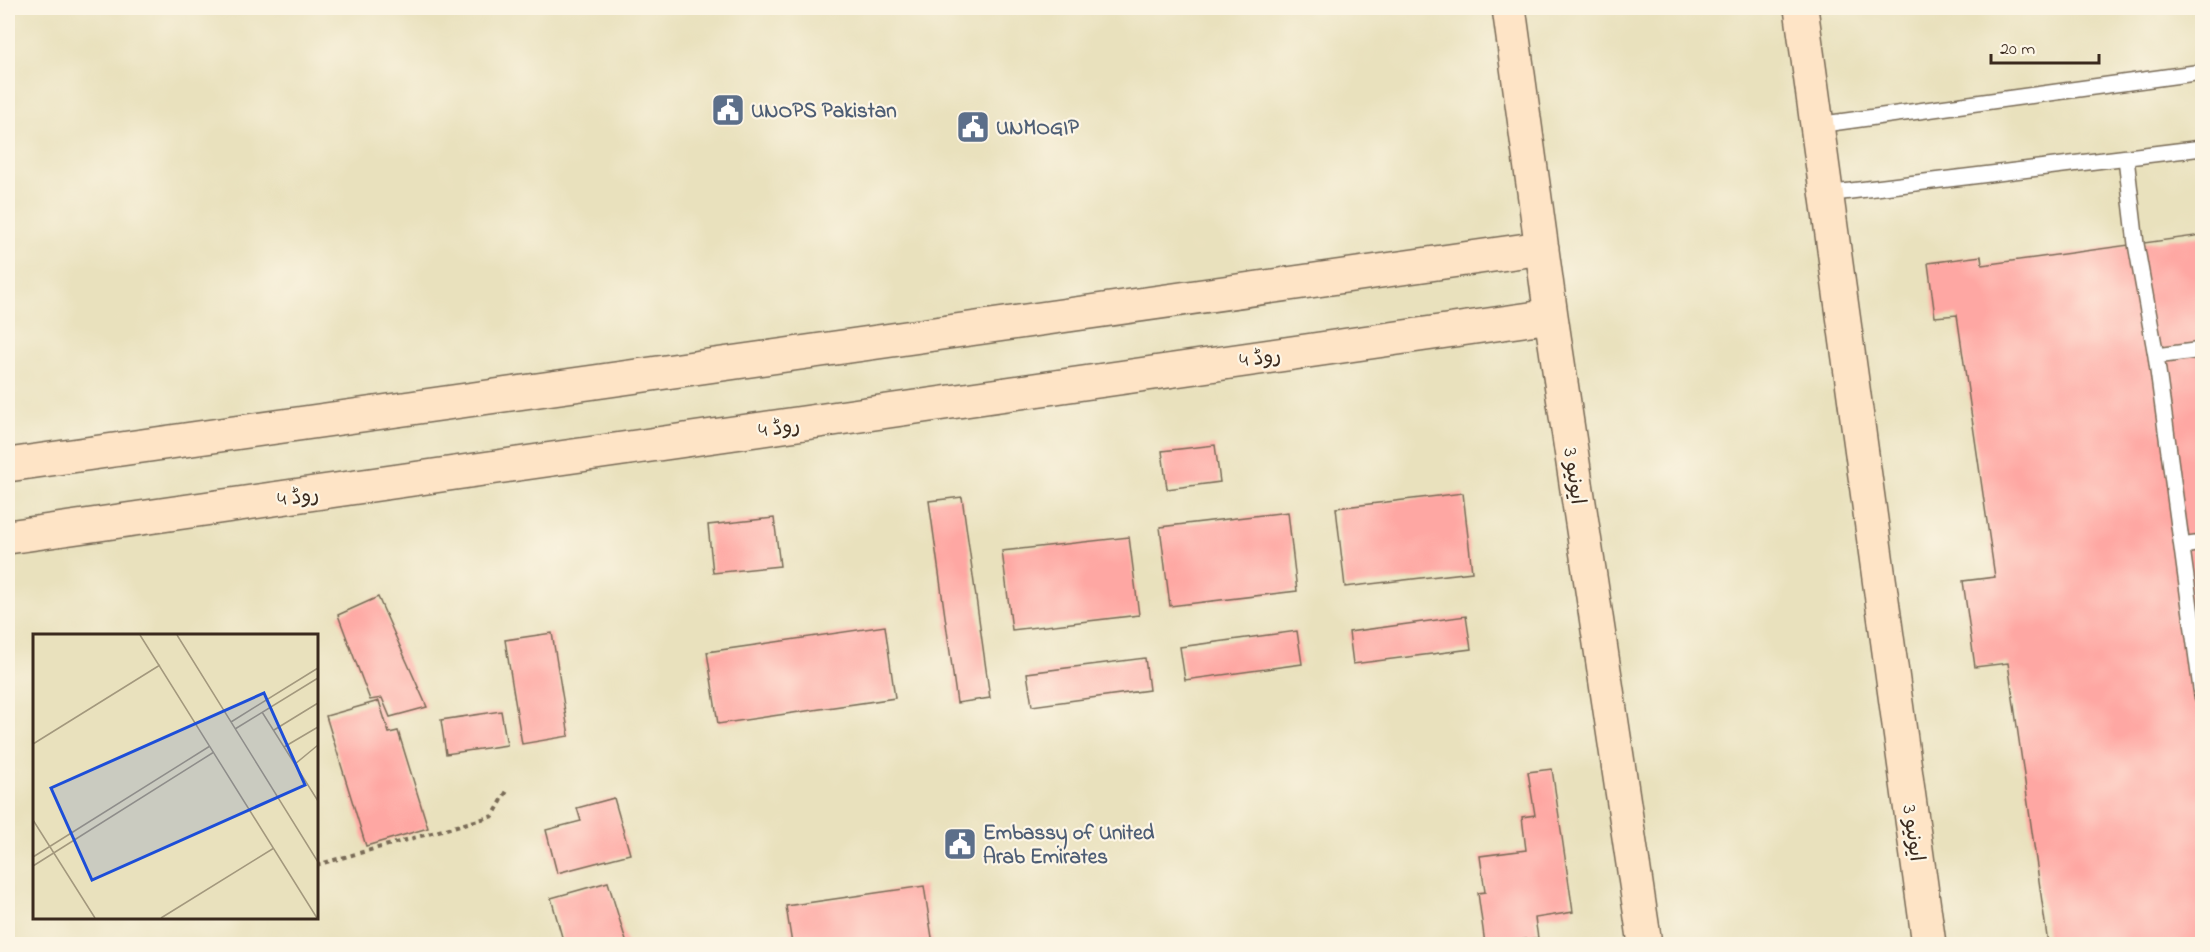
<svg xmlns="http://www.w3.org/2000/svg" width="2210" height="952" font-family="'Indie Flower','Playpen Sans Arabic',sans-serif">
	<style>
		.building { fill: #fea7a3 }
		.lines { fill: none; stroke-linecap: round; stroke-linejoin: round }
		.lane-casing { stroke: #786a56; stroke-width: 18 }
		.secondary-casing { stroke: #786a56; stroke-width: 36 }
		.path { stroke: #786a56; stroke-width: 4; stroke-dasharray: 4.5 4.5; stroke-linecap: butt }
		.lane { stroke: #fff; stroke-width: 15 }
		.secondary { stroke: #fee4c6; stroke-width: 33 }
		.labels { text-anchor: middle; stroke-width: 4.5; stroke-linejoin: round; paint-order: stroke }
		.service-label { font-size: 21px; font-weight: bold; fill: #4e5e75; stroke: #fcf5e5; text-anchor: start }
		.street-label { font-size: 21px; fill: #3b2a1e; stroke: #fcf5e5 }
		.inset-road { fill: none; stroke: #a3987d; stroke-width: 1.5 }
		.view { fill: #1d4ed8; fill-opacity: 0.15; stroke: #1d4ed8; stroke-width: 3 }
		.inset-edge { fill: none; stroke: #3b2a1e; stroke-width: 3 }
	</style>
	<rect width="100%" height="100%" fill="#fcf5e5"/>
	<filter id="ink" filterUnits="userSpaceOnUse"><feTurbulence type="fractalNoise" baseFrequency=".0167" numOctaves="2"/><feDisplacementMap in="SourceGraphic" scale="12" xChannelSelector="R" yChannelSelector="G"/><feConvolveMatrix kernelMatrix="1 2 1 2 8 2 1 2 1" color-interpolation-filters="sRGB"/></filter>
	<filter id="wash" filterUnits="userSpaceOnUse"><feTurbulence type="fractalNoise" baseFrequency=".008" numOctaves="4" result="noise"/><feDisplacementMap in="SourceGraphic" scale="24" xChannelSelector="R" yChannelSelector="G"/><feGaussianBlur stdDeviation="1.35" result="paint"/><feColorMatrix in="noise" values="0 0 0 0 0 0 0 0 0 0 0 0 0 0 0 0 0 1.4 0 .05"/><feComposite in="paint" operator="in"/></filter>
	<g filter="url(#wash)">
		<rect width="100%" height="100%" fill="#e9e1bd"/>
		<g id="blocks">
			<path class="building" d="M2202 235V944H2048L2008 663 1975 667 1963 581 1995 577 1957 315 1935 317 1928 263 1981 256 1982 265Z
				M1215 445 1220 482 1167 489 1162 451Z
				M1463 493 1472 572 1345 587 1336 508Z
				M962 497 990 698 957 703 929 501Z
				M1288 512 1297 591 1170 606 1160 527Z
				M774 518 780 566 713 573 708 525Z
				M1129 537 1139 615 1012 630 1002 551Z
				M378 597 427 707 390 717 382 698 370 700 338 615Z
				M1466 616 1471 649 1353 664 1349 632Z
				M885 626 895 698 718 724 707 652Z
				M1297 631 1302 664 1185 680 1180 647Z
				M552 633 569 736 522 744 505 640Z
				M1145 658 1149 690 1032 706 1027 673Z
				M379 701 389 733 398 731 428 828 366 846 326 716Z
				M501 711 507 745 446 754 441 720Z
				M1552 769 1573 912 1535 918 1538 938 1485 944 1478 893 1485 892 1480 856 1526 850 1522 817 1535 815 1528 772Z
				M614 798 630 854 557 873 546 830 581 821 577 808Z
				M608 882 627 944H564L551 898Z
				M924 886 933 944H792L786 906Z"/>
		</g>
	</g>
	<g filter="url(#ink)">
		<use href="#blocks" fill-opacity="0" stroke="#786a56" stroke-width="1.5"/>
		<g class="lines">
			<defs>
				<path id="lane" d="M1817 125 2202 72
					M2126 158 2136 244 2156 356 2202 696
					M1826 194 2202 148
					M2156 356 2202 350
					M2182 546 2202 543"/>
				<path id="secondary" d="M1509 8 1551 316 1645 944
					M1801 8 1929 944
					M8 465 1542 248
					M8 537 1551 316"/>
			</defs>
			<use href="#lane" class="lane-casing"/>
			<use href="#secondary" class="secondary-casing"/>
			<path class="path" d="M316 865 493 816 508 789"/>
			<use href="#lane" class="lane"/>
			<use href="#secondary" class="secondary"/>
		</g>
	</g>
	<defs>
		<symbol id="civic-square" viewBox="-11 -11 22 22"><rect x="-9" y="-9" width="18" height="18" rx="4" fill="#5c6f8a" stroke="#fcf5e5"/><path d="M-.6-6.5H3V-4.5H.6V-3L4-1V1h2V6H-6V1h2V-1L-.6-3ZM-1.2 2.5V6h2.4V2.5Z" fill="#fff"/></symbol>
	</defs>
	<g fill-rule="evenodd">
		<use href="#civic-square" x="709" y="91" width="38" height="38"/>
		<use href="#civic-square" x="954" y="108" width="38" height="38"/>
		<use href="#civic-square" x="941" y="825" width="38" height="38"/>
	</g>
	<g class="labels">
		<g class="service-label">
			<text x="751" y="117">UNOPS Pakistan</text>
			<text x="996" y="134">UNMOGIP</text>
			<text x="983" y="839">Embassy of United<tspan x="983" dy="24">Arab Emirates</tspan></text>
		</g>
		<g class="street-label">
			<text transform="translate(1260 357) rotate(-8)" y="7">روڈ 4</text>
			<text transform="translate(779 427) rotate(-8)" y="7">روڈ 4</text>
			<text transform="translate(1575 476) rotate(82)" y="7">ایونیو 3</text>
			<text transform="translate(298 496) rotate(-8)" y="7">روڈ 4</text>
			<text transform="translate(1914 833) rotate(82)" y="7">ایونیو 3</text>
		</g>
	</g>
	<g transform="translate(33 634)">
		<rect width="285" height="285" fill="#e9e1bd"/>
		<path class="inset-road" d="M107 1 284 284M144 1 285 228M229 78 285 167M198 88 285 34M202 95 285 44M241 96 285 69M0 110 127 31M251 113 285 93M262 130 285 111M0 186 62 284M0 223 177 112M0 232 181 118M128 284 241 214"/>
		<path class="view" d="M231 59 272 151 59 246 18 154Z"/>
		<rect width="285" height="285" class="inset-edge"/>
	</g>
	<rect width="2210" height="952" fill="none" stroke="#fcf5e5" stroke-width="30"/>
	<path d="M1991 54v9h108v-9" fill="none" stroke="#3b2a1e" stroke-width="3"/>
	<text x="2000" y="54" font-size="18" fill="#3b2a1e" stroke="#fcf5e5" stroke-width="4.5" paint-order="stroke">20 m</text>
</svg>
